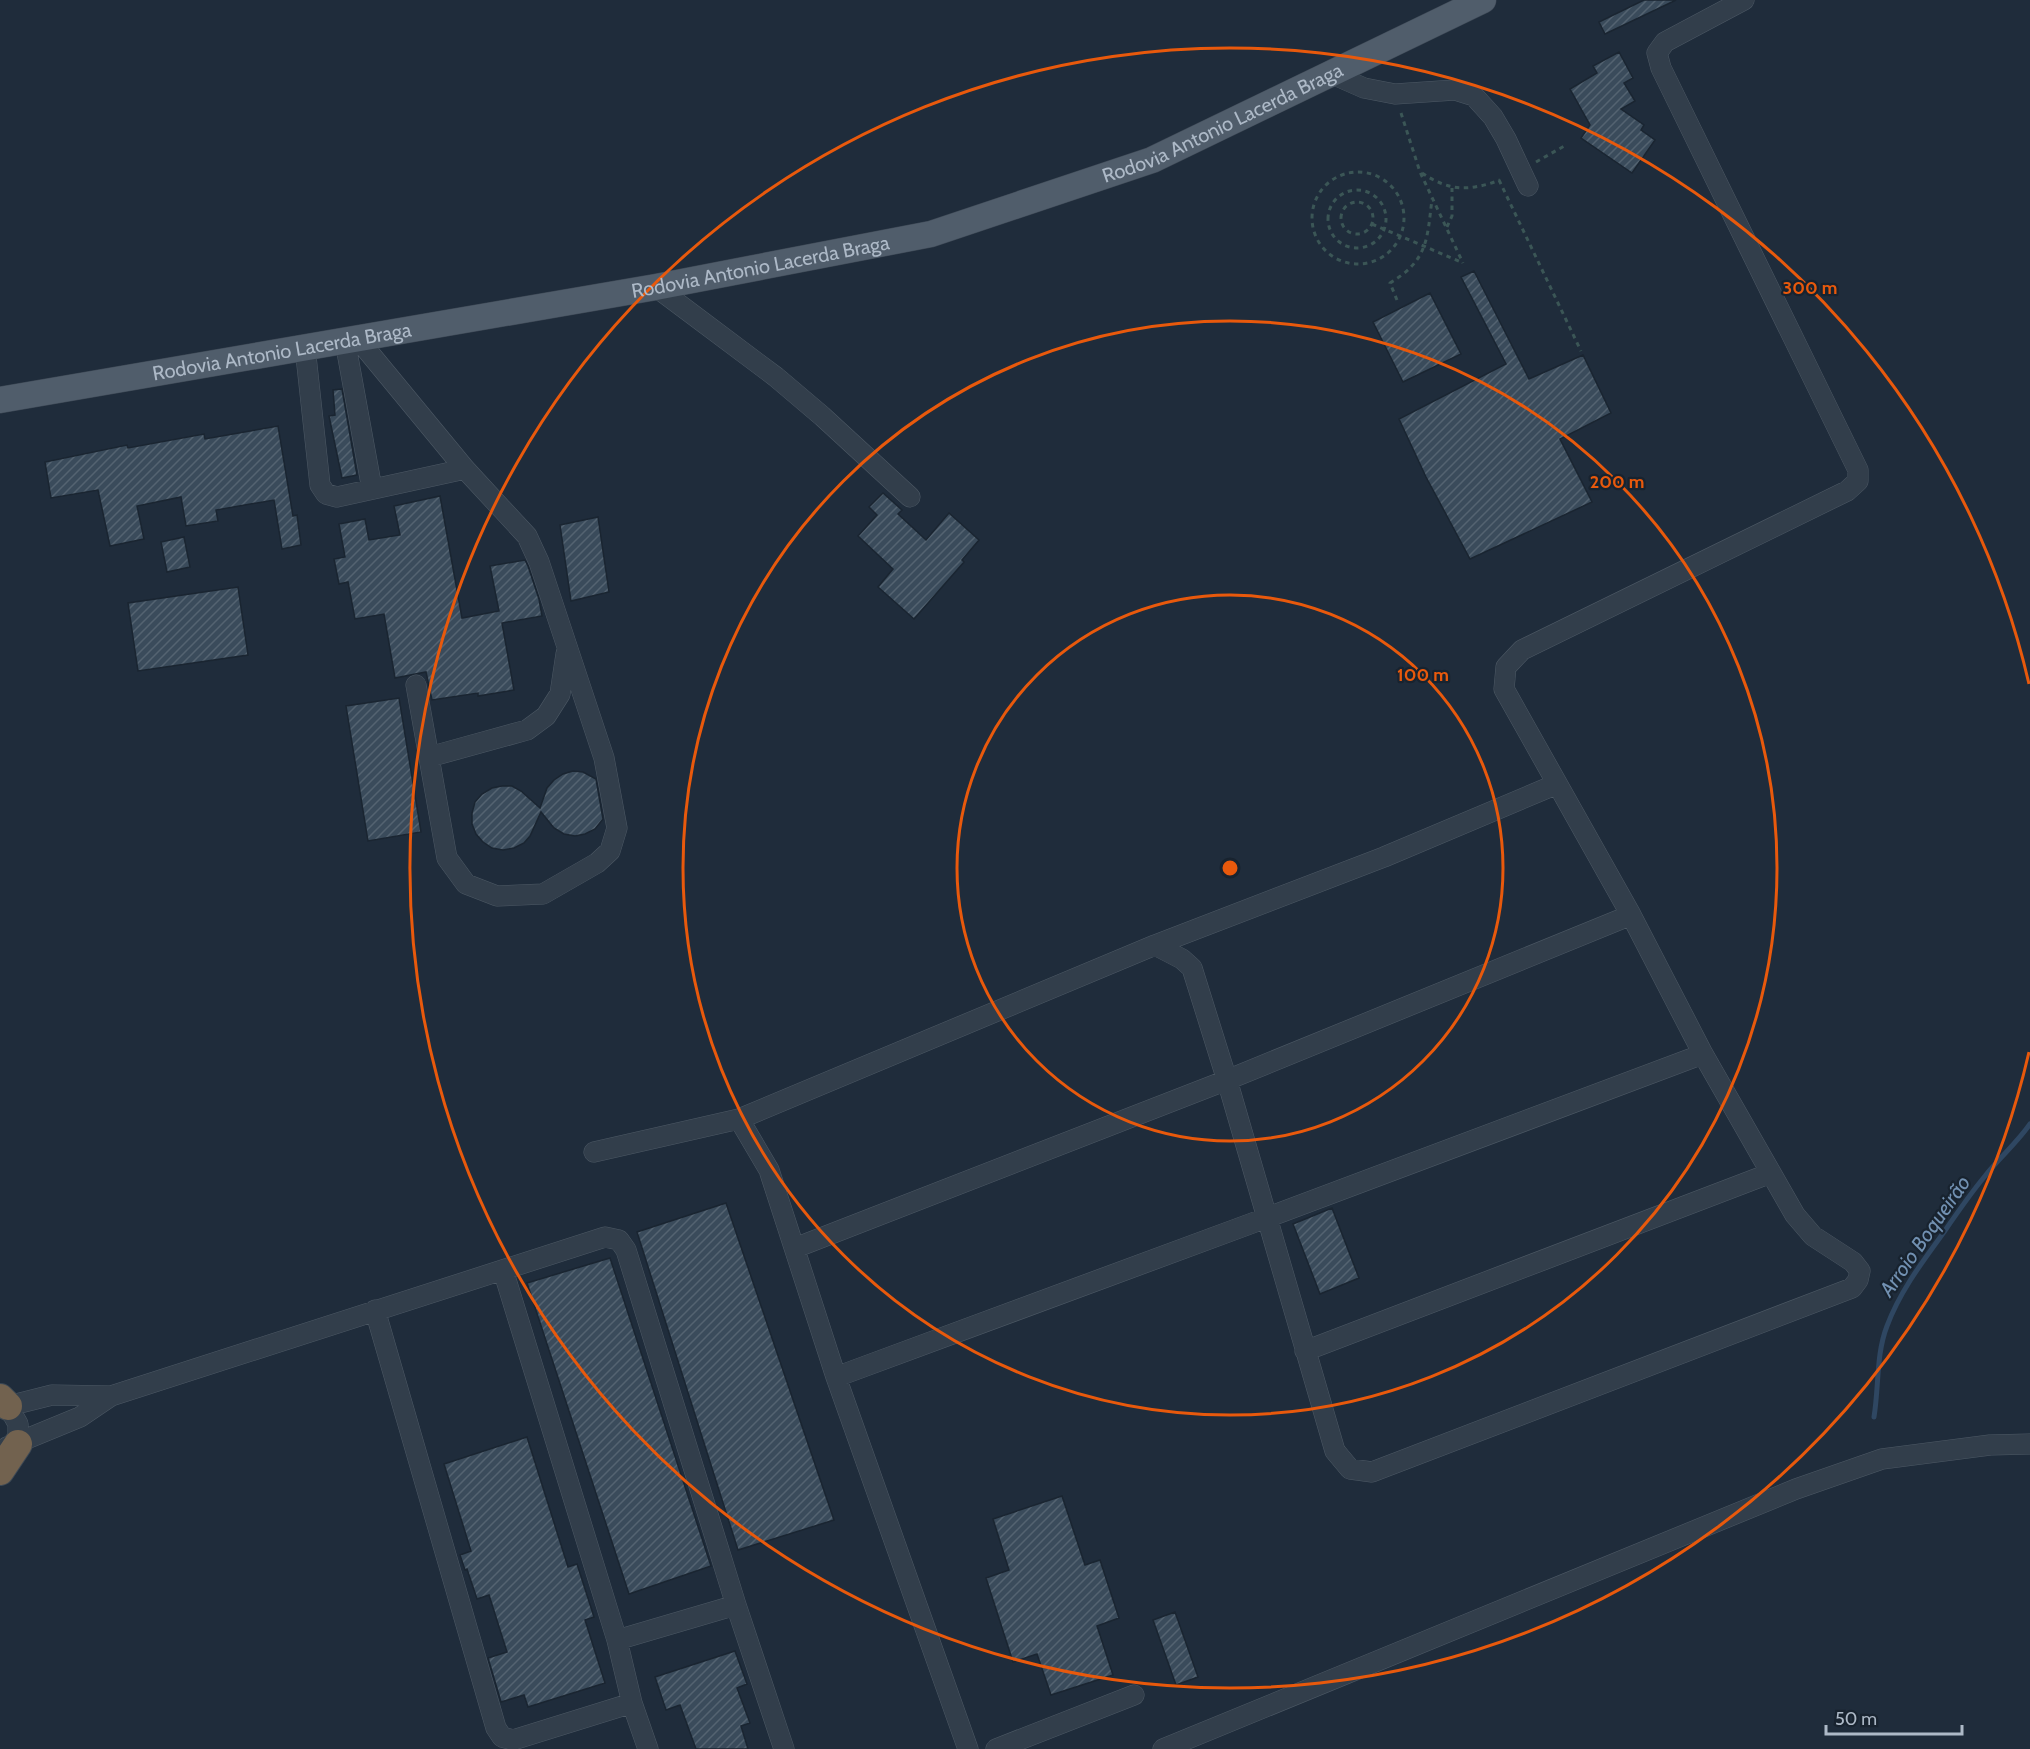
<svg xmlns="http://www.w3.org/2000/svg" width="2030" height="1749" font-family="Cabin,sans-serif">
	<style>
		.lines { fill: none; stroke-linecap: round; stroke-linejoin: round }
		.stream { stroke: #2f4762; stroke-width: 5 }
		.building { fill: url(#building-hatch); stroke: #1a2531; stroke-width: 1.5 }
		.minor-casing { stroke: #4d5965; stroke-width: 21 }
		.major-casing { stroke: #3c4754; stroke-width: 27 }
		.highway-casing { stroke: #3d4955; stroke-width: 30 }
		.path { stroke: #3b5656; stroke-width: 3; stroke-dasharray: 4.5 4.5; stroke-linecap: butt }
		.minor { stroke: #323e4b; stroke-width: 20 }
		.major { stroke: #505d6b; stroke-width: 26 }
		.highway { stroke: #72624f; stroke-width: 28 }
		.ring { fill: none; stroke: #e8590c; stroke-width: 3 }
		.labels { text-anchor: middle; stroke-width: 4.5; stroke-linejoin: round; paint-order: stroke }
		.street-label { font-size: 20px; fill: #adb9c7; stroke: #18232f }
		.water-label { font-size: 21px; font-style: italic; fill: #7291b2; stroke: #18232f }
		.centre { fill: #e8590c; stroke: #18232f; stroke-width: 3 }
		.ring-label { font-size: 18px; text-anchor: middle; font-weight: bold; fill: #e8590c; stroke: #18232f; stroke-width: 4.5; stroke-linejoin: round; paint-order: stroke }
	</style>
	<defs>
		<pattern id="building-hatch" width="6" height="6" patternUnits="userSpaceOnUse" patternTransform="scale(1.5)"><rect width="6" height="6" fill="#3a4b5b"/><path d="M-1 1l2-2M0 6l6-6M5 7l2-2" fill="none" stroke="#546371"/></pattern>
	</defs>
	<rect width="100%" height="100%" fill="#1f2c3b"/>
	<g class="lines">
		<path class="stream" d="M1874 1417C1879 1387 1876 1354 1887 1326 1900 1291 1923 1261 1944 1232 1957 1213 1970 1194 1985 1176 1999 1158 2017 1143 2030 1124"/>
	</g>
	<path class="building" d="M1644 0H1676L1605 34 1599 22Z
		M1619 52 1633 78 1624 83 1635 101 1621 109 1644 125 1641 130 1655 140 1632 173 1581 138 1590 125 1570 89 1597 73 1593 66Z
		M1474 271 1529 379 1583 355 1611 413 1560 439 1592 502 1470 559 1426 477 1399 419 1506 364 1461 277Z
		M1430 293 1461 354 1403 382 1373 322Z
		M342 389 357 475 342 478 329 416 335 415 333 390Z
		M278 426 293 516 297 515 301 545 282 549 274 500 216 510 218 521 186 526 181 497 137 506 144 539 110 546 98 490 51 498 45 462 127 445 128 448 204 434 205 439Z
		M883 493 902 510 898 514 926 540 949 513 979 540 962 560 964 562 914 619 878 587 893 569 858 536 877 515 869 507Z
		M440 496 462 618 499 611 490 566 525 560 528 566 539 599 542 616 502 623 514 690 478 696V693L432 700 426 672 395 678 384 614 355 619 348 582 339 584 334 559 345 557 339 524 365 519 369 540 400 535 394 506Z
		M598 517 609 592 571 601 560 525Z
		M184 537 190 567 167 572 161 542Z
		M238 587 248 655 138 671 128 603Z
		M399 698 421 832 368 841 346 706Z
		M573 771 583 772 596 779 603 819 595 829 585 834 575 836 564 834 554 828 541 812 530 836 524 843 514 848 503 850 492 848 483 842 476 834 472 824V813L475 802 482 794 492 788 502 786H512L521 791 540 808 547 788 554 780 563 774Z
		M726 1203 834 1520 738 1550 637 1232Z
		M1332 1208 1359 1278 1320 1294 1293 1224Z
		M610 1258 711 1566 629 1594 527 1283Z
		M527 1437 568 1567 577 1564 594 1617 585 1620 605 1683 528 1707 524 1695 501 1702 488 1658 507 1652 489 1595 477 1599 467 1569 465 1570 460 1555 471 1551 444 1464Z
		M1062 1496 1085 1565 1100 1560 1119 1618 1097 1626 1113 1675 1051 1695 1037 1654 1013 1662 986 1578 1009 1570 993 1519Z
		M1175 1612 1198 1677 1176 1685 1153 1620Z
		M735 1651 747 1684 737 1688 750 1723 741 1726 748 1749H696L680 1705 666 1710 655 1677Z"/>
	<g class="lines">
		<defs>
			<path id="minor" d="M1330 73 1364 88 1395 94 1455 90 1474 96 1493 117 1506 139 1528 186
				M656 287 776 377 822 416 910 497
				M357 338 465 469 527 536 539 562 604 758 617 828 610 851 597 863 543 894 497 896 466 884 447 858 416 685
				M345 341 372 489
				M305 347 320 485 326 494 337 497 465 469
				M429 757 527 730 546 716 560 694 566 654
				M1155 945 1182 959 1192 968 1227 1080 1335 1451 1350 1469 1372 1472 1852 1288 1858 1280 1860 1271 1853 1262 1813 1236 1795 1215 1703 1054 1631 915 1504 689 1506 667 1522 650 1847 491 1858 481V470L1661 68 1657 53 1665 42 1744 0
				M739 1119 769 1170 836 1377 968 1749
				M594 1152 739 1119 1155 945 1384 857 1557 784
				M795 1248 1227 1080 1631 915
				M503 1270 617 1640 632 1703 648 1749
				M375 1310 496 1728 502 1737 513 1740 632 1703
				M1305 1351 1771 1173
				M836 1377 1266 1218 1703 1054
				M8 1406 18 1424V1444
				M0 1408 52 1395 111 1396
				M7 1447 80 1417 111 1396 605 1237 619 1240 626 1250 736 1605 784 1749
				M617 1640 736 1605
				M996 1749 1134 1695
				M1163 1749 1796 1489 1882 1459 1990 1445 2030 1444"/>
			<g id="major">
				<path id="s1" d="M0 400 656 287 931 234 1152 160 1483 0"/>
			</g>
			<path id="highway" d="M0 1398 8 1406
				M0 1471 18 1444"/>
		</defs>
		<use href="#minor" class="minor-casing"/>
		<use href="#major" class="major-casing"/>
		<use href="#highway" class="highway-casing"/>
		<path class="path" d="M1401 113 1420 172 1463 263
			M1536 162 1566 145
			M1312 218a46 46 0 1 1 92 0a46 46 0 1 1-92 0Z
			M1422 173C1450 192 1470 191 1500 180
			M1499 180 1581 351
			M1328 219a29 29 0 1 1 58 0a29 29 0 1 1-58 0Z
			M1341 218a16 16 0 1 1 32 0a16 16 0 1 1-32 0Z
			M1372 224 1461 262
			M1447 227 1452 216V188
			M1397 300 1390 283C1428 260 1427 240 1432 199"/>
		<use href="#minor" class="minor"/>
		<use href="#major" class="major"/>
		<use href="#highway" class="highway"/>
	</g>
	<g class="ring">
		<circle cx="1230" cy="868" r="273"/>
		<circle cx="1230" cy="868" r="547"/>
		<path d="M2029 1052A820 820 0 1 1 2029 684"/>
	</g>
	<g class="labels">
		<g class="street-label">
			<text dy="7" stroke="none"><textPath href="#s1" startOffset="1258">Rodovia Antonio Lacerda Braga</textPath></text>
			<text dy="7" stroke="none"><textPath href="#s1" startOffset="772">Rodovia Antonio Lacerda Braga</textPath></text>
			<text dy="7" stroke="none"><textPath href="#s1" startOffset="286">Rodovia Antonio Lacerda Braga</textPath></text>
		</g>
		<g class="water-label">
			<text transform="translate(1925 1236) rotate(-55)" y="7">Arroio Boqueirão</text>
		</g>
	</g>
	<circle cx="1230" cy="868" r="9" class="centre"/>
	<g class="ring-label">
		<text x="1810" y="294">300 m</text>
		<text x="1617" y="488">200 m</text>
		<text x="1423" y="681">100 m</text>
	</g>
	<path d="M1826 1725v9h136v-9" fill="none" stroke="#adb9c7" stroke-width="3"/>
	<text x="1835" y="1725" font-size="18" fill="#adb9c7" stroke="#18232f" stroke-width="4.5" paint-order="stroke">50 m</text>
</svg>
